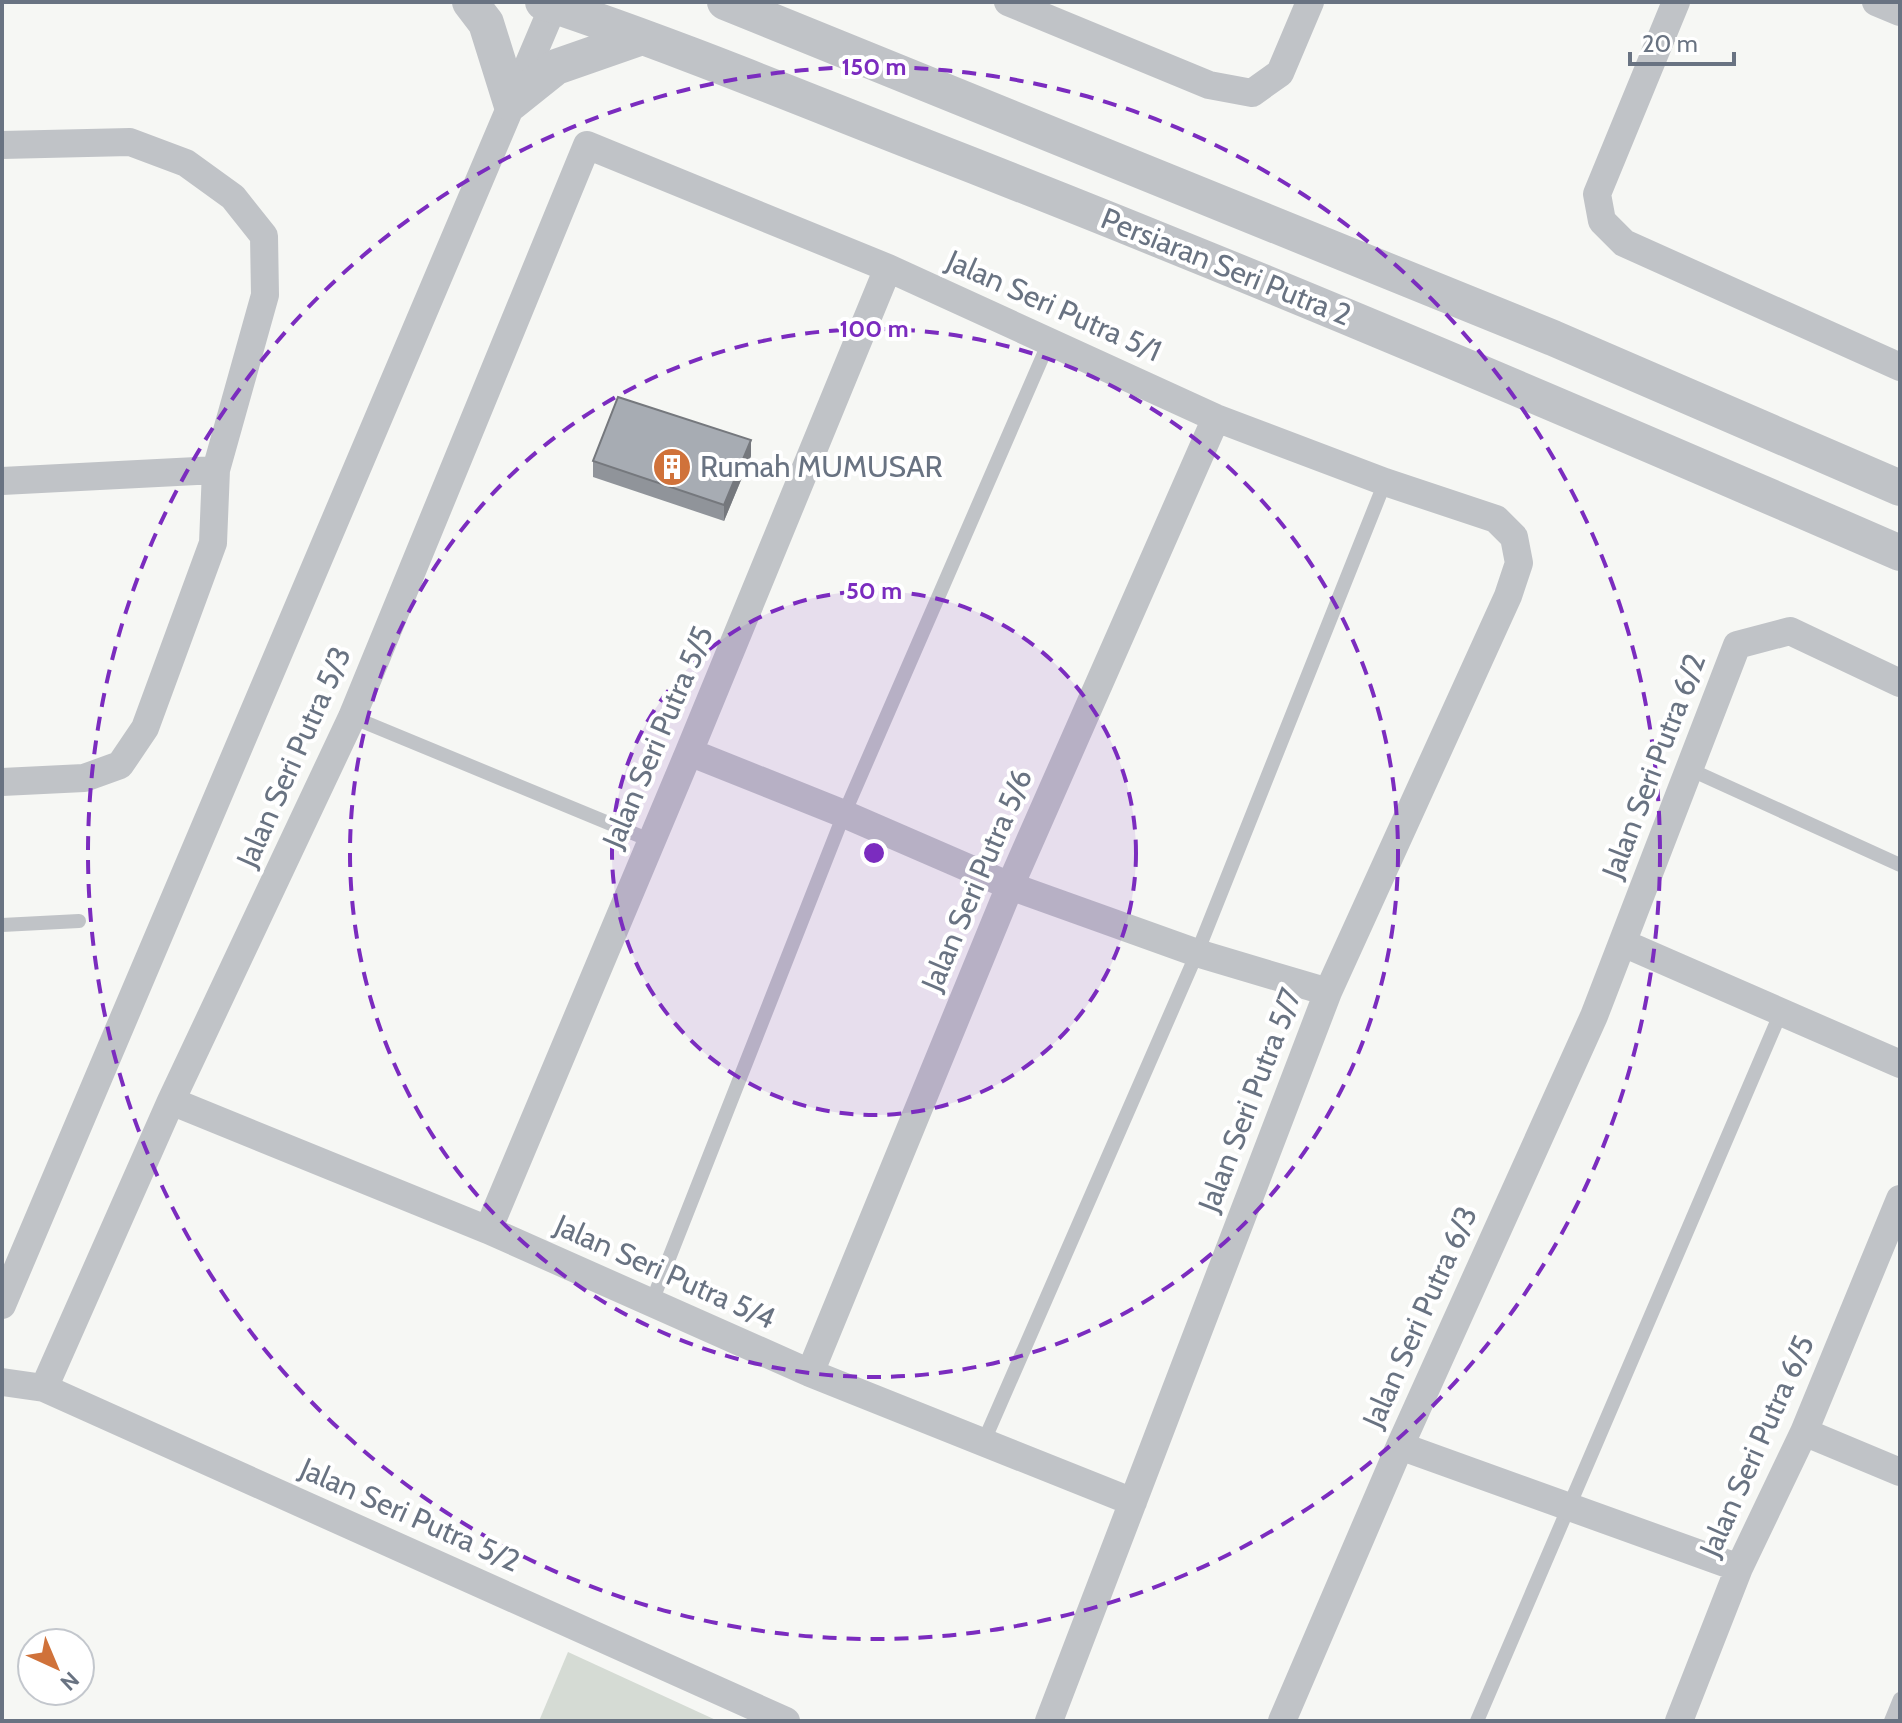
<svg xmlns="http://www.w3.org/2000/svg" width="1902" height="1723" font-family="Cabin,sans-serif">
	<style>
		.green { fill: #d5dbd4 }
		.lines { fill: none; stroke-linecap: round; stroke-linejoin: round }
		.service { stroke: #c0c3c7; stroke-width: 14 }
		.minor { stroke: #c0c3c7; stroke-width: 28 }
		.tertiary { stroke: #c0c3c7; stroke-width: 36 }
		.wall { fill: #90949a }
		.shaded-wall { fill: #75787d }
		.building { fill: #a7acb3; stroke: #75787d; stroke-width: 2 }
		.ring { fill: none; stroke: #7b2cbf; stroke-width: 4; stroke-dasharray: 14 10 }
		.labels { text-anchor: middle; stroke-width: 8; stroke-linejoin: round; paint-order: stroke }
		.street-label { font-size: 30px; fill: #697382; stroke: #fff }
		.poi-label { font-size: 30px; fill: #697382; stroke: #fff; text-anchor: start }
		.centre { fill: #7b2cbf; stroke: #fff; stroke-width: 4 }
		.ring-label { font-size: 24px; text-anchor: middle; font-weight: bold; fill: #7b2cbf; stroke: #fff; stroke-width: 8; stroke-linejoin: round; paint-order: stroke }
	</style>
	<rect width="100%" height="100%" fill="#f6f7f4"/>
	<path class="green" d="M568 1652 718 1721H539Z"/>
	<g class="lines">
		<path class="service" d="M352 717 652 841
			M1689 769 1900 865
			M2 925 79 921
			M651 1304 844 814 1049 342
			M984 1441 1197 953 1385 482
			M1477 1721 1781 1012
			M1891 1721 1900 1699"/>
		<path class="minor" d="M1008 2 1209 85 1252 93 1280 73 1310 2
			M1676 2 1597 194 1602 221 1624 243 1900 367
			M1876 2 1900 12
			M2 145 130 142 186 163 233 197 264 236 265 295 216 470 213 543 145 728 120 765 84 778 2 782
			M2 481 216 470
			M689 752 844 814 1010 886 1197 953 1328 992
			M1623 943 1900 1064
			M171 1101 488 1230 810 1373 1133 1502
			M488 1230 689 752 888 268
			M2 1305 555 2
			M810 1373 1010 886 1216 418
			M2 1382 44 1388 786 1721
			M44 1388 171 1101 352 717 587 145 888 268 1216 418 1385 482 1496 519 1514 537 1519 563 1508 596 1328 992 1049 1721
			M1804 1432 1900 1472
			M1400 1446 1739 1568
			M1282 1721 1400 1446 1594 1016 1737 645 1790 631 1900 683
			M1679 1721 1739 1568 1804 1432 1900 1199"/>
		<path class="tertiary" d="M470 2 486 23 511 103 556 67 642 37
			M543 2C673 45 800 98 928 148 1255 275 1578 413 1900 553
			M725 2 1553 338 1900 488"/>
	</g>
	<path class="wall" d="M751 456 724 521 593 477V461Z"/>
	<path class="shaded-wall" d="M751 440V456L724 521V505Z"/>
	<path class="building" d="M618 397 751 440 724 505 593 461Z"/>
	<circle cx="874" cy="853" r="262" fill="#7b2cbf" fill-opacity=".12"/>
	<g class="ring">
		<circle cx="874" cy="853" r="262"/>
		<circle cx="874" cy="853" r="524"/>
		<circle cx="874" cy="853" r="786"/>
	</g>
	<defs>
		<symbol id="building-disc" viewBox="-11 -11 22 22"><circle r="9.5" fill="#d0723a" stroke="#fff"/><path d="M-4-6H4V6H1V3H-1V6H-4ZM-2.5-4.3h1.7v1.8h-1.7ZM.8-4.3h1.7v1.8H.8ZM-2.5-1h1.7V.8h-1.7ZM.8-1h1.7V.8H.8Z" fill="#fff"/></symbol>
	</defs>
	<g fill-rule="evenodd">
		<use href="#building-disc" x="650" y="445" width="44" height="44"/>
	</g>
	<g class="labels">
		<g class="street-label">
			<text transform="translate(1226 267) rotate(22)" y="10">Persiaran Seri Putra 2</text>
			<text transform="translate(1054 306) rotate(24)" y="10">Jalan Seri Putra 5/1</text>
			<text transform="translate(658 737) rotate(-67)" y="10">Jalan Seri Putra 5/5</text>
			<text transform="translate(294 757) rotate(-66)" y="10">Jalan Seri Putra 5/3</text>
			<text transform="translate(1654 766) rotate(-69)" y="10">Jalan Seri Putra 6/2</text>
			<text transform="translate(977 880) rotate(-67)" y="10">Jalan Seri Putra 5/6</text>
			<text transform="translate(1250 1100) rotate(-69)" y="10">Jalan Seri Putra 5/7</text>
			<text transform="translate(665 1272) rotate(24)" y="10">Jalan Seri Putra 5/4</text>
			<text transform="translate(1420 1317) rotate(-66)" y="10">Jalan Seri Putra 6/3</text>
			<text transform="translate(1757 1446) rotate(-66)" y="10">Jalan Seri Putra 6/5</text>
			<text transform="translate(410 1515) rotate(24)" y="10">Jalan Seri Putra 5/2</text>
		</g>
		<g class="poi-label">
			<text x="700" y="477">Rumah MUMUSAR</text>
		</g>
	</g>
	<circle cx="874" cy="853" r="12" class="centre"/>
	<g class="ring-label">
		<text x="874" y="75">150 m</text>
		<text x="874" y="337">100 m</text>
		<text x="874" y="599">50 m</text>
	</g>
	<rect width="1902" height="1723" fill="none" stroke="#697382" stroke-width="8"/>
	<g transform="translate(56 1667) rotate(136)"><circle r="38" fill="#ffffff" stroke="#c3c7cd" stroke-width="2"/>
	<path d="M0-6L14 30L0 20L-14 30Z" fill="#d0723a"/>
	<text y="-12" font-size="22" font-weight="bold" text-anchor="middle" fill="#697382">N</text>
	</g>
	<path d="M1630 52v12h104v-12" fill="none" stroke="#697382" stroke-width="4"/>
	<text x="1642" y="52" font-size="24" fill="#697382" stroke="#ffffff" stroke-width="6" paint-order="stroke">20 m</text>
</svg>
